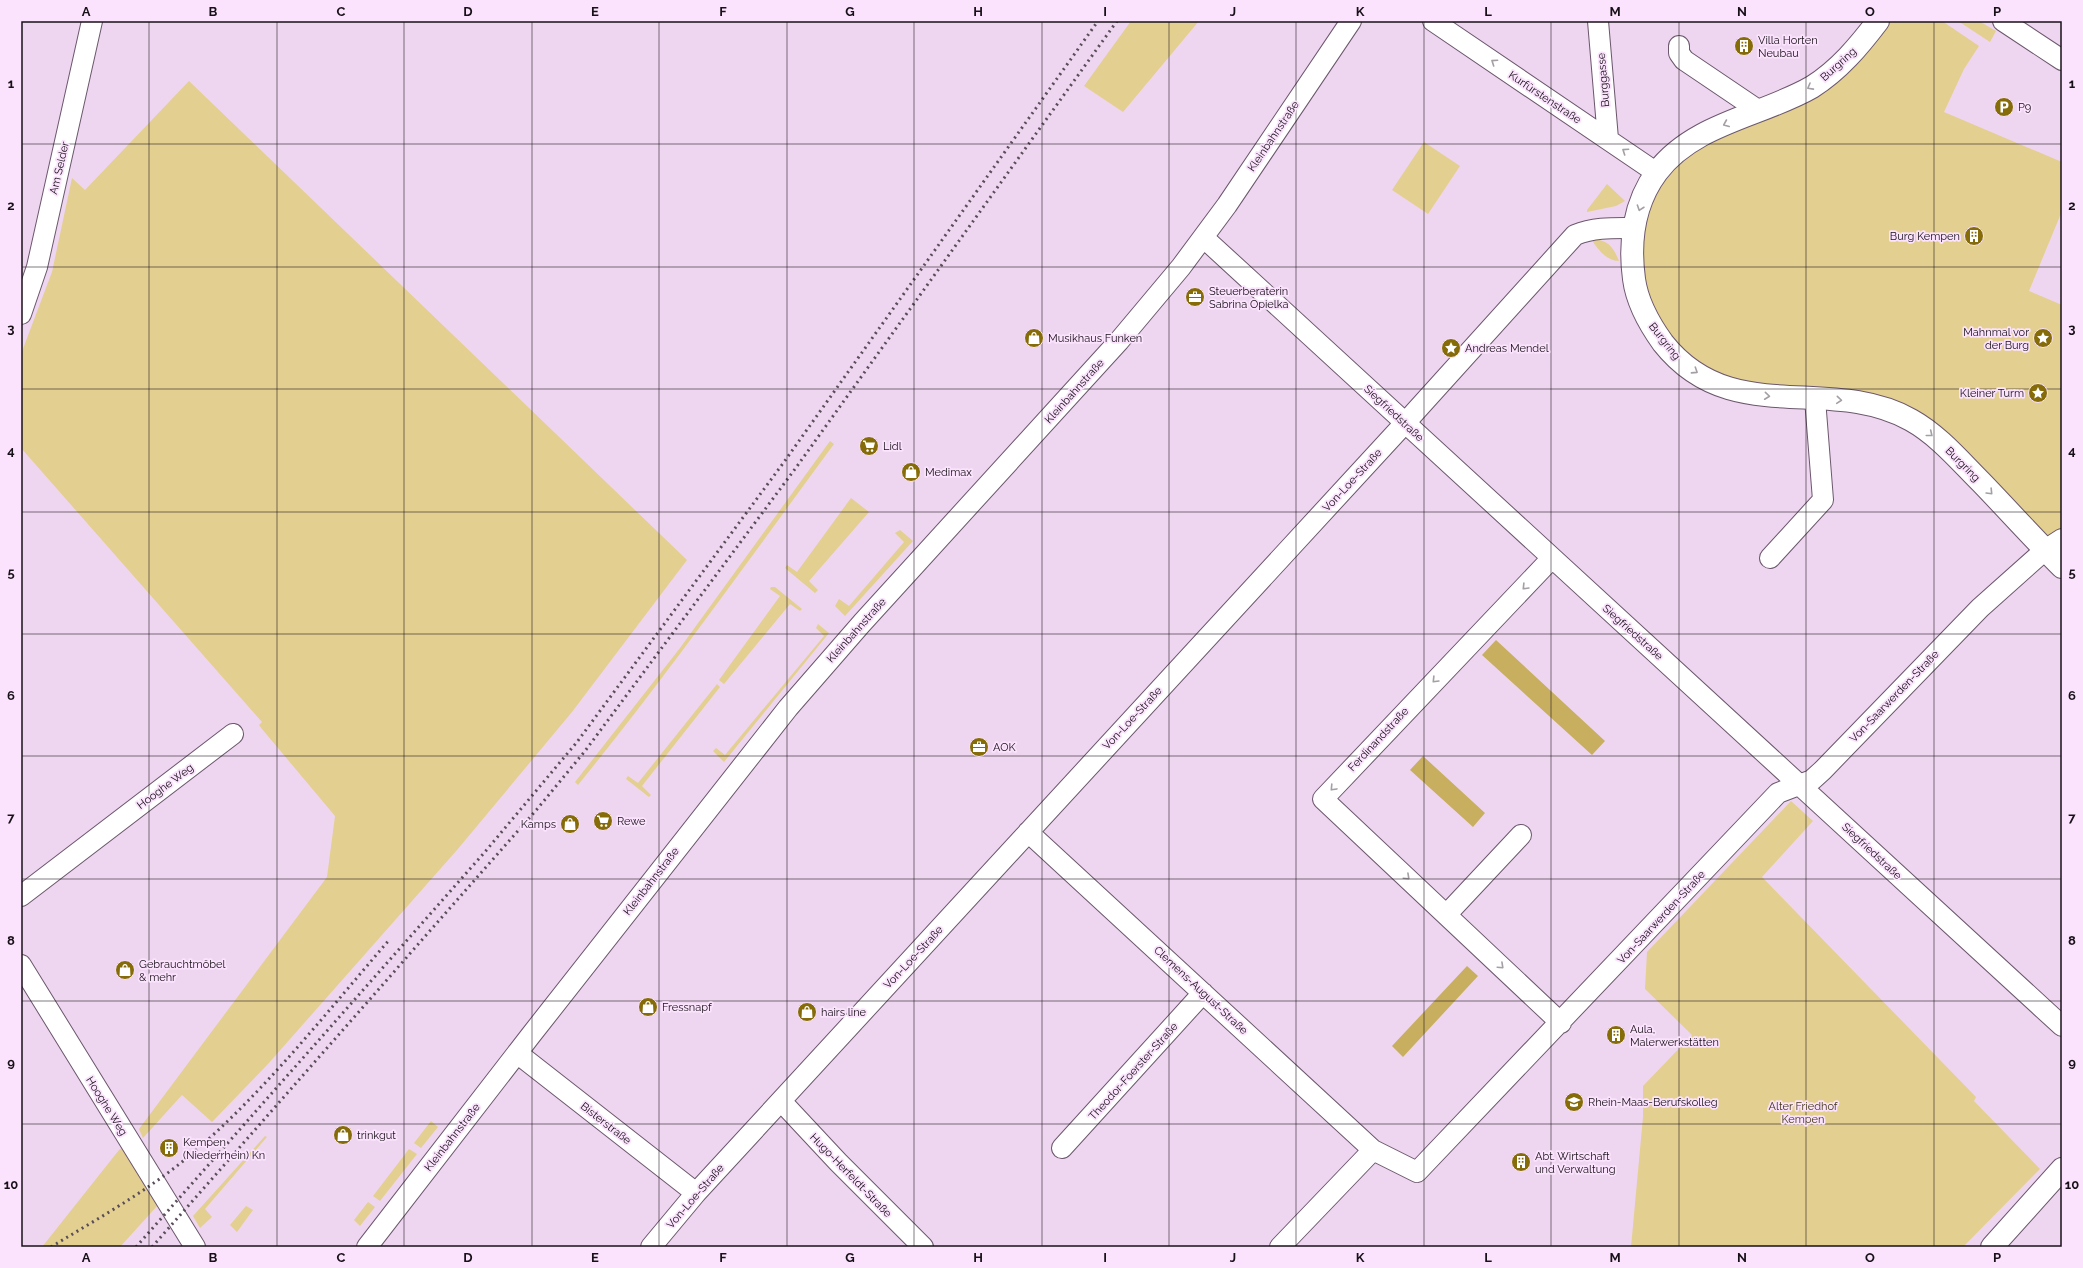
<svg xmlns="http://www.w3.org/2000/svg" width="2083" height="1268" font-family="Raleway,sans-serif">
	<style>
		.green { fill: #e3cf90 }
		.water { fill: #c8ae5f }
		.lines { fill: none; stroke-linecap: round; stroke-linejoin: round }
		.minor-casing { stroke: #6c576d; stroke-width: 22 }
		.major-casing { stroke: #6c576d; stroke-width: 24 }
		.minor { stroke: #fff; stroke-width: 20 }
		.major { stroke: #fff; stroke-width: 22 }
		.rail { stroke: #5a4d5a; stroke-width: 3; stroke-dasharray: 2 4; stroke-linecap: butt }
		.oneway { stroke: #a39fa3 }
		.grid { fill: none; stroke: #181018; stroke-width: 1; stroke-opacity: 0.55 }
		.labels { text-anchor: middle; stroke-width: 3.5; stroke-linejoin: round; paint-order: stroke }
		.poi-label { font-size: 11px; fill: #181018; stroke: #fbe3fd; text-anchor: start }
		.street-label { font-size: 11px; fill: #181018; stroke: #fbe3fd }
		.park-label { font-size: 11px; fill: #403512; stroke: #fbe3fd }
		.neatline { fill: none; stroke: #181018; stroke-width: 1.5 }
		.grid-label { font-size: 13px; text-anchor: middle; font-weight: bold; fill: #181018 }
	</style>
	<rect width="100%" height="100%" fill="#eed6f0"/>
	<path class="green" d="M1131 21H1199L1123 112 1084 86Z
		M1889 21H1942L1979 46 1964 69 1944 112 2062 162V211L2029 291 2062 305V531L2050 536 2041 533 1918 412C1856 376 1793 400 1731 377 1693 364 1664 336 1651 298 1632 250 1645 191 1687 158 1706 142 1731 134 1752 121 1792 95 1833 69 1873 42Z
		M1958 21H1979L1996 31 1990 42Z
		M189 81 687 560 572 712 457 850 268 1064 212 1122 182 1095 143 1138 139 1129 327 877 335 816 262 729 259 725 262 722 21 448V354L52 272 72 178 85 190Z
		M1424 142 1460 166 1428 214 1392 190Z
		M1607 184 1625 201 1616 206 1587 212V210Z
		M1592 240C1607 238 1614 248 1619 261 1607 261 1597 249 1592 240Z
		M830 441 834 444C750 558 668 674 578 785L575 782 680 648Z
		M851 498 869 512 809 581 818 590 815 593 785 568 787 565 797 572Z
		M900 530 913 541 845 616 835 606 839 599 849 606 904 542 895 533Z
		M771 587H775L802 609 800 611 790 604 724 684 719 680 780 596 770 589Z
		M818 624 829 633 724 762 713 751 716 748 725 755 824 636 816 628Z
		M717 684 720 687 642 786 651 795 649 797 626 779 628 776 638 783Z
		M1791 801 1813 821 1762 877 1976 1097 1974 1101 2040 1169 1963 1247H1631L1643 1117V1086L1692 1035 1645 989 1647 952Z
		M431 1121 438 1127 421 1148 414 1143Z
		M265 1136 267 1137 205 1209 212 1217 200 1228 193 1216Z
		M123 1147 158 1205 120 1247H42L119 1150Z
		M409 1149 417 1154 380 1201 373 1196Z
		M368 1202 375 1207 360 1226 354 1220Z
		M246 1206 253 1210 237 1232 230 1225Z"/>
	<path class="water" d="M1496 640 1605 741 1592 755 1482 655Z
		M1423 756 1485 813 1473 827 1410 770Z
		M1467 966 1478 976 1403 1057 1392 1046Z"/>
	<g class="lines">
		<defs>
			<path id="minor" d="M1433 21 1657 173
				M1598 21 1608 139
				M2003 21 2062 60
				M1679 46V53L1684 60 1758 110
				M1204 238 2062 1026
				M21 314 37 267 92 21
				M1552 558 1323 799 1561 1023
				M1770 558 1823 500 1815 399
				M1028 832 1373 1150
				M21 896 233 734
				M1447 914 1521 835
				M21 965 195 1247
				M517 1053 696 1193
				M781 1101 838 1162 923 1247
				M1062 1148 1203 993
				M367 1247 531 1035 788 708 862 623 1119 341 1181 267 1227 205 1351 21
				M651 1247 696 1193 1405 423 1575 235C1595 227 1613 228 1634 228
				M1280 1247 1373 1150 1417 1172 1778 793 1812 780 1823 770 1980 608 2045 550 2062 539"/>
			<path id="major" d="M1878 21C1859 46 1839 70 1812 87 1762 116 1694 123 1657 172 1634 203 1629 242 1634 279 1637 302 1650 325 1663 343 1731 429 1829 374 1911 420 1938 435 1959 460 1981 482 2008 510 2034 539 2062 567
				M1992 1247 2062 1169"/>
		</defs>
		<use href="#minor" class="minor-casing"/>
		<use href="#major" class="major-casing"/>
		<use href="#minor" class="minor"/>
		<use href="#major" class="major"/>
		<path class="rail" d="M51 1247C97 1219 146 1192 188 1157 263 1094 326 1013 390 939
			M136 1247 484 853 577 742 784 462 1098 21
			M152 1247 538 808 585 751 795 469 1117 21"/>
	</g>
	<defs><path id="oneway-chevron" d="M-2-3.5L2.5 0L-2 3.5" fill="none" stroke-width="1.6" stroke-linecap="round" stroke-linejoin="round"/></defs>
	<g class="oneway">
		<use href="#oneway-chevron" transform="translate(1494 62) rotate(-146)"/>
		<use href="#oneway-chevron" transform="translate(1810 87) rotate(151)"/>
		<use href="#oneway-chevron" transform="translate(1726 124) rotate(157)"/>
		<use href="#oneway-chevron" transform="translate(1625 151) rotate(-146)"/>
		<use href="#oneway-chevron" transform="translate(1640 208) rotate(109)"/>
		<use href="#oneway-chevron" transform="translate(1695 371) rotate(33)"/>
		<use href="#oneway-chevron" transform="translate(1767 396) rotate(6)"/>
		<use href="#oneway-chevron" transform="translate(1839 400) rotate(5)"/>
		<use href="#oneway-chevron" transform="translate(1930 434) rotate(39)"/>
		<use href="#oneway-chevron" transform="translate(1990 492) rotate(46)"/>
		<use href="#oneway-chevron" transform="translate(1525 587) rotate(134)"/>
		<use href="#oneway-chevron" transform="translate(1435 680) rotate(134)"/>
		<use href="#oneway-chevron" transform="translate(1333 788) rotate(133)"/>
		<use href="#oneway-chevron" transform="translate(1407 877) rotate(43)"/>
		<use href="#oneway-chevron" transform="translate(1501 966) rotate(43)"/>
	</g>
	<path class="grid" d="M149 21V1247M277 21V1247M404 21V1247M532 21V1247M659 21V1247M787 21V1247M914 21V1247M1042 21V1247M1169 21V1247M1296 21V1247M1424 21V1247M1551 21V1247M1679 21V1247M1806 21V1247M1934 21V1247M21 144H2062M21 267H2062M21 389H2062M21 512H2062M21 634H2062M21 756H2062M21 879H2062M21 1001H2062M21 1124H2062"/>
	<defs>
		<symbol id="building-disc" viewBox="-11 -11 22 22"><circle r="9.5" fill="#856c08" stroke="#fbe3fd"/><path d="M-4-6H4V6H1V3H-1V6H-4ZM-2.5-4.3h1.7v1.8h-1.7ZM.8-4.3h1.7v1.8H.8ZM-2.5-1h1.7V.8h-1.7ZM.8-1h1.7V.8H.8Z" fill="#fff"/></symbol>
		<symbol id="parking-disc" viewBox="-11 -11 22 22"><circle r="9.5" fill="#856c08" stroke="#fbe3fd"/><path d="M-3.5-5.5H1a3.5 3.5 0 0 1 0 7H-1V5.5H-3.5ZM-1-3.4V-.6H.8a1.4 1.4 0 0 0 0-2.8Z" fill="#fff"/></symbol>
		<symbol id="office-disc" viewBox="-11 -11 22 22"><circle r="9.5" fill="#856c08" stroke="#fbe3fd"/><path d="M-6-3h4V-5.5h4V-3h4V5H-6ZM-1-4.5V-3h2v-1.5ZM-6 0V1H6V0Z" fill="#fff"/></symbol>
		<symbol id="shop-disc" viewBox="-11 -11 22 22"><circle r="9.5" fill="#856c08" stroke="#fbe3fd"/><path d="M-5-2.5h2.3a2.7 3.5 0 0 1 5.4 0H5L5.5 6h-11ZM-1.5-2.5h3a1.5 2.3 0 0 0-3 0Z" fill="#fff"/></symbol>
		<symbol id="sight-disc" viewBox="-11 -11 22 22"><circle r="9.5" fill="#856c08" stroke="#fbe3fd"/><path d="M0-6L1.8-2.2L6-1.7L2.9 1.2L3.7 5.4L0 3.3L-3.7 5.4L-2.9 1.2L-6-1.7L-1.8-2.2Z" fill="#fff"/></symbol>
		<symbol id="supermarket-disc" viewBox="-11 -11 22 22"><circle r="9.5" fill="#856c08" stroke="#fbe3fd"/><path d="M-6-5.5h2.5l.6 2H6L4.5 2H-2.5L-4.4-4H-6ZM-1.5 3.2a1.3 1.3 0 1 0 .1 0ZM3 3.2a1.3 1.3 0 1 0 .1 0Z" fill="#fff"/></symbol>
		<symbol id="school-disc" viewBox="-11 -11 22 22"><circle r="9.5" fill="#856c08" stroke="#fbe3fd"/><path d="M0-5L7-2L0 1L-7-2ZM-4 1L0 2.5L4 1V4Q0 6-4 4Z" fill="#fff"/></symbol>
	</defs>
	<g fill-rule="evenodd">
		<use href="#building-disc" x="1733" y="35" width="22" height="22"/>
		<use href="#parking-disc" x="1993" y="96" width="22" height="22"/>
		<use href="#building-disc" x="1963" y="225" width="22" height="22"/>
		<use href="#office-disc" x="1184" y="286" width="22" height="22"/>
		<use href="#shop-disc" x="1023" y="327" width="22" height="22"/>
		<use href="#sight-disc" x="2032" y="327" width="22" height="22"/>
		<use href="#sight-disc" x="1440" y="337" width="22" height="22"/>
		<use href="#sight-disc" x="2027" y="382" width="22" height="22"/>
		<use href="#supermarket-disc" x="858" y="435" width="22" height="22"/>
		<use href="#shop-disc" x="900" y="461" width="22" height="22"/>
		<use href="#office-disc" x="968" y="736" width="22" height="22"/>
		<use href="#supermarket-disc" x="592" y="810" width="22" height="22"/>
		<use href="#shop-disc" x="559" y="813" width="22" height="22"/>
		<use href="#shop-disc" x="114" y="959" width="22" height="22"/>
		<use href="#shop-disc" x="637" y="996" width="22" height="22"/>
		<use href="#shop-disc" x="796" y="1001" width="22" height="22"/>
		<use href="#building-disc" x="1605" y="1024" width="22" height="22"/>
		<use href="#school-disc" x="1563" y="1091" width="22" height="22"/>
		<use href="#shop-disc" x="332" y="1124" width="22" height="22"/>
		<use href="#building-disc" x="158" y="1137" width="22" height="22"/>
		<use href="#building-disc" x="1510" y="1151" width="22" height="22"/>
	</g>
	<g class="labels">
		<g class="poi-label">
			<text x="1758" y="44">Villa Horten<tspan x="1758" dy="13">Neubau</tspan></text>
			<text x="2018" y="111">P9</text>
			<text x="1960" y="240" text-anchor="end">Burg Kempen</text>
			<text x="1209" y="295">Steuerberaterin<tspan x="1209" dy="13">Sabrina Opielka</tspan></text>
			<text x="2029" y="336" text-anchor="end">Mahnmal vor<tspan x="2029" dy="13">der Burg</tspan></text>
			<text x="1048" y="342">Musikhaus Funken</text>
			<text x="1465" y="352">Andreas Mendel</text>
			<text x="2024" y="397" text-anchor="end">Kleiner Turm</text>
			<text x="883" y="450">Lidl</text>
			<text x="925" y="476">Medimax</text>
			<text x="993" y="751">AOK</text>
			<text x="617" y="825">Rewe</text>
			<text x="556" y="828" text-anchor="end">Kamps</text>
			<text x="139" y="968">Gebrauchtmöbel<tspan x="139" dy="13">&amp; mehr</tspan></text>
			<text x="662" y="1011">Fressnapf</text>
			<text x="821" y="1016">hairs line</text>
			<text x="1630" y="1033">Aula,<tspan x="1630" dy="13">Malerwerkstätten</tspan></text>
			<text x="1588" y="1106">Rhein-Maas-Berufskolleg</text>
			<text x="357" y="1139">trinkgut</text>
			<text x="183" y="1146">Kempen<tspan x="183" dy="13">(Niederrhein) Kn</tspan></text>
			<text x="1535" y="1160">Abt. Wirtschaft<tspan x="1535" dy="13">und Verwaltung</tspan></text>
		</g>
		<g class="street-label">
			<text transform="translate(1838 64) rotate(-42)" y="4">Burgring</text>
			<text transform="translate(1603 80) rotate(-95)" y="4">Burggasse</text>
			<text transform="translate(1545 97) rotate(34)" y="4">Kurfürstenstraße</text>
			<text transform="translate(1273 136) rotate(-56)" y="4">Kleinbahnstraße</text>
			<text transform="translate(59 168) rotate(-77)" y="4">Am Selder</text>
			<text transform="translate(1665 341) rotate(52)" y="4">Burgring</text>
			<text transform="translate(1074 391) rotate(-48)" y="4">Kleinbahnstraße</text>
			<text transform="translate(1394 413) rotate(43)" y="4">Siegfriedstraße</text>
			<text transform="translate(1963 464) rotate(45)" y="4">Burgring</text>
			<text transform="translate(1352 480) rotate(-47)" y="4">Von-Loe-Straße</text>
			<text transform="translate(856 630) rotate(-48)" y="4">Kleinbahnstraße</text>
			<text transform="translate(1633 632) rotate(42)" y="4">Siegfriedstraße</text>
			<text transform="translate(1894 696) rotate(-46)" y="4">Von-Saarwerden-Straße</text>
			<text transform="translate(1132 718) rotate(-47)" y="4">Von-Loe-Straße</text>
			<text transform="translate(1378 739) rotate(-47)" y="4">Ferdinandstraße</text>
			<text transform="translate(165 786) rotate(-37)" y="4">Hooghe Weg</text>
			<text transform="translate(1872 851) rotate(43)" y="4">Siegfriedstraße</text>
			<text transform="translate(651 881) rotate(-52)" y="4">Kleinbahnstraße</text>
			<text transform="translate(1661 917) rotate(-47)" y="4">Von-Saarwerden-Straße</text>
			<text transform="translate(913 957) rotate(-47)" y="4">Von-Loe-Straße</text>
			<text transform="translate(1201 990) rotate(43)" y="4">Clemens-August-Straße</text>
			<text transform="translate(1133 1071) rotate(-48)" y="4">Theodor-Foerster-Straße</text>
			<text transform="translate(107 1106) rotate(58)" y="4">Hooghe Weg</text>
			<text transform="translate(606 1123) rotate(38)" y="4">Bisterstraße</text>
			<text transform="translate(452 1137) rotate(-52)" y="4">Kleinbahnstraße</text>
			<text transform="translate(851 1175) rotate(46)" y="4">Hugo-Herfeldt-Straße</text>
			<text transform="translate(695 1196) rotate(-49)" y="4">Von-Loe-Straße</text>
		</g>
		<g class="park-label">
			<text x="1803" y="1110">Alter Friedhof<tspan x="1803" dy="13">Kempen</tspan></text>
		</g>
	</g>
	<rect width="2083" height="1268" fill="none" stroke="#fbe3fd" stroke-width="44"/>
	<rect x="22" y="22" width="2039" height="1224" class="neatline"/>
	<g class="grid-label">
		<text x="86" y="16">A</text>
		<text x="213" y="16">B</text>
		<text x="341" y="16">C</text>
		<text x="468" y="16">D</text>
		<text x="595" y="16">E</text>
		<text x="723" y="16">F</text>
		<text x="850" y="16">G</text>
		<text x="978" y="16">H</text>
		<text x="1105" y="16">I</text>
		<text x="1233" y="16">J</text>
		<text x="1360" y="16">K</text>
		<text x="1488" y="16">L</text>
		<text x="1615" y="16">M</text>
		<text x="1742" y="16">N</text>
		<text x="1870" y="16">O</text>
		<text x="1997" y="16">P</text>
		<text x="11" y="88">1</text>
		<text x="2072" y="88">1</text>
		<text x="11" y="210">2</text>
		<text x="2072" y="210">2</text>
		<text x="11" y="333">3</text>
		<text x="2072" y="333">3</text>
		<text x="11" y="455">4</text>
		<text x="2072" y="455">4</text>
		<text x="11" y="577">5</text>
		<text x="2072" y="577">5</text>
		<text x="11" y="700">6</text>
		<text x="2072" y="700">6</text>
		<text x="11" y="822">7</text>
		<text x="2072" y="822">7</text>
		<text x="11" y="945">8</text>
		<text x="2072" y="945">8</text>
		<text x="11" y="1067">9</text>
		<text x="2072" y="1067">9</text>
		<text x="11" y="1189">10</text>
		<text x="2072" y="1189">10</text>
		<text x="86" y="1262">A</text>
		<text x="213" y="1262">B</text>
		<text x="341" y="1262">C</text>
		<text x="468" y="1262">D</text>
		<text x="595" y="1262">E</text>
		<text x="723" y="1262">F</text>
		<text x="850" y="1262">G</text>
		<text x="978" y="1262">H</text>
		<text x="1105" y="1262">I</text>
		<text x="1233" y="1262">J</text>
		<text x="1360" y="1262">K</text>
		<text x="1488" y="1262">L</text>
		<text x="1615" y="1262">M</text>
		<text x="1742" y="1262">N</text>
		<text x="1870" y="1262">O</text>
		<text x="1997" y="1262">P</text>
	</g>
</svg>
